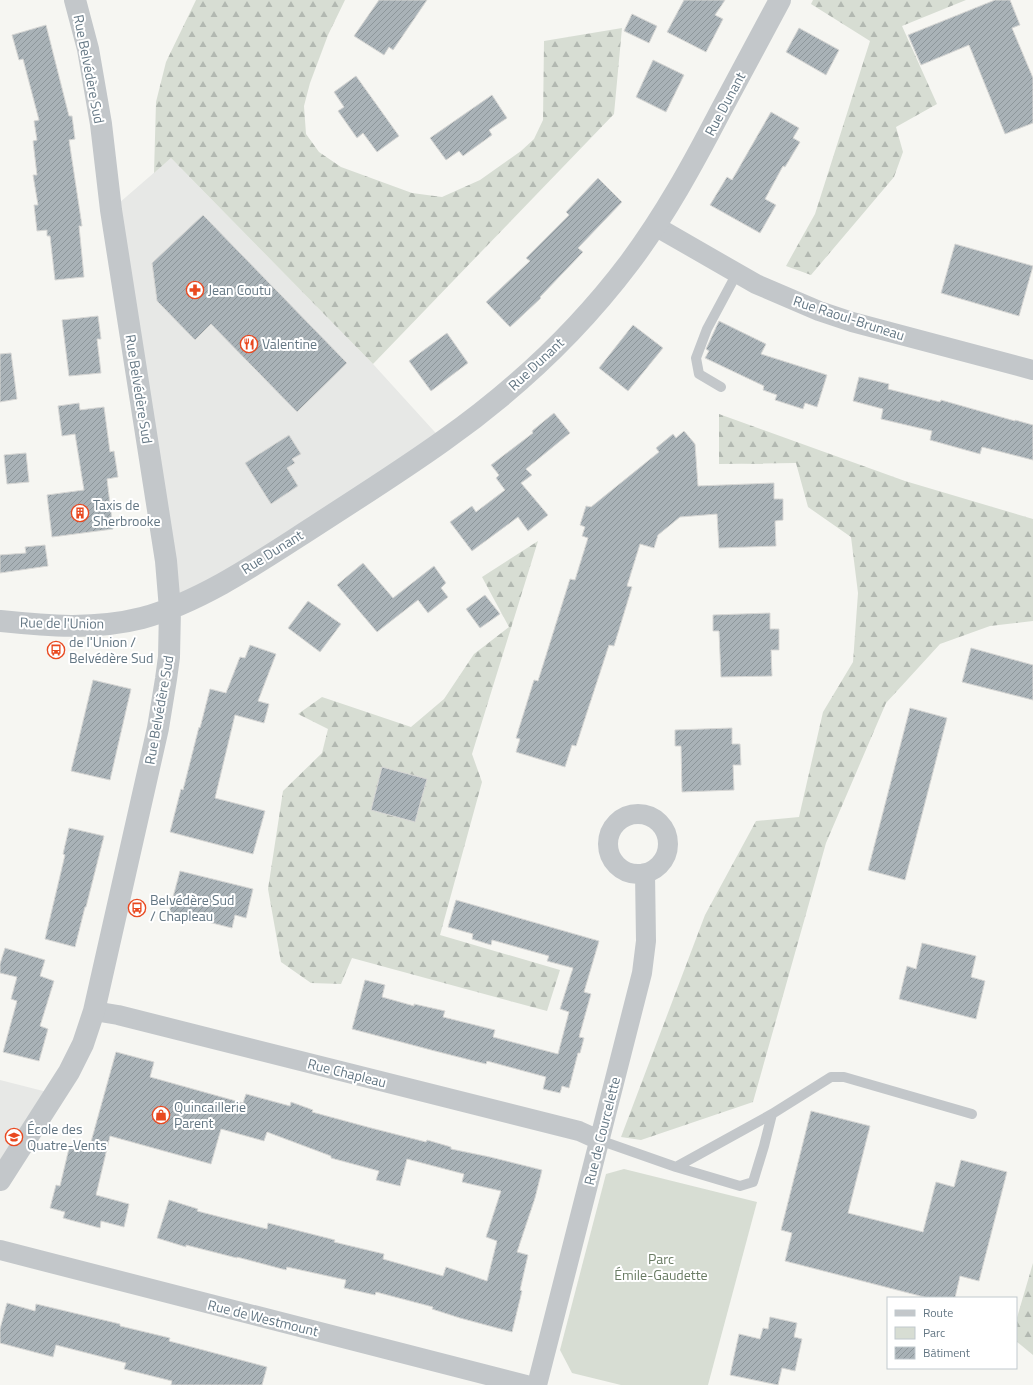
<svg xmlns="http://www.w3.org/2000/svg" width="1033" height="1385" font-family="'Titillium Web',sans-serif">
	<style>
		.built { fill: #e7e8e6 }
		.green { fill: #d7ddd3 }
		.forest { fill: url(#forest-firs) }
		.building { fill: url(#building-hatch); stroke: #d7d7d5 }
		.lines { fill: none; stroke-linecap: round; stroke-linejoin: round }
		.service { stroke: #c3c7ca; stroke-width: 10 }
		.minor { stroke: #c3c7ca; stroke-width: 20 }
		.tertiary { stroke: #c3c7ca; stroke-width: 22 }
		.labels { text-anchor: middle; stroke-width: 4; stroke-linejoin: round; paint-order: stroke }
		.street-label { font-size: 14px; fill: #647784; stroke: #fff }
		.poi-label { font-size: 14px; fill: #647784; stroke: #fff; text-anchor: start }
		.park-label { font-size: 14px; fill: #697b63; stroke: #fff }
	</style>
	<defs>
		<pattern id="forest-firs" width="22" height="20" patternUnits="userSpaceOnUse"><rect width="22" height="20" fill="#d7ddd3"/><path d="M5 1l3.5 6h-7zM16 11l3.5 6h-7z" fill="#b2b8b1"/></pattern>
		<pattern id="building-hatch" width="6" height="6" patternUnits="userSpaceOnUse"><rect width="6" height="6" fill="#a9b2b7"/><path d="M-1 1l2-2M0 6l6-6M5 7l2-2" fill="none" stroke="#8d969a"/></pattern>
	</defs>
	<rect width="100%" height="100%" fill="#f6f6f2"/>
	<path class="built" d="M171 158 373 364 443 441 170 609 111 210Z
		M0 1080 55 1094 0 1180Z"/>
	<path class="green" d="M624 1169 757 1202 708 1385H621L572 1373 560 1350 606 1174Z"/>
	<path class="forest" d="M196 0H345L328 35 310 83 304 106 306 134 319 152 341 167 412 193 442 197 480 180 521 151 534 139 543 120 544 41 622 28 614 114 373 364 171 158 154 173 156 102 166 62Z
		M813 0H966L902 26 937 104 896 127 903 152 894 177 811 275 786 266 815 214 870 41 811 4Z
		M719 414 905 481 1033 519V621L990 626 940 644 886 703 826 843 753 1102 641 1140 621 1137 705 915 756 821 799 817 823 712 853 662 858 593 851 537 808 507 796 463 719 464Z
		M538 541 472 754 482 782 440 935 560 970 547 1011 352 958 341 984 311 983 281 962 268 889 283 791 322 753 328 729 298 714 322 697 411 727 444 699 474 654 509 627 482 577Z
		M1033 1263V1355L1016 1341V1321Z"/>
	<path class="building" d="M379 0H427L393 50 389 47 384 55 354 36Z
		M684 0H725L715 15 723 19 706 52 667 32Z
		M995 0H1010L1020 25 1012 28 1033 78V123L1005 134 969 45 921 65 908 35Z
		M632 14 657 26 649 43 624 31Z
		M46 25 69 116H72L75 139 69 140 82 226H79L84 277 55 280 50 236H47V230L37 231 34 205H38L33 175H37L33 141 37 140 34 121 39 120 23 59 19 60 12 35Z
		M799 28 839 50 826 75 786 52Z
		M653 60 684 75 666 112 636 97Z
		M356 76 399 136 377 152 363 133 357 138 338 111 344 107 334 92Z
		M492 95 507 118 489 130 492 135 463 156 459 151 446 160 430 138Z
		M771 112 799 128 793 138 800 142 785 167 783 166 765 199 776 205 760 233 710 205 727 177 732 180Z
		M598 178 622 202 578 248 583 252 540 297 541 298 510 327 486 302 530 261 526 258 569 215 566 212Z
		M203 215 347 363 297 412 211 324 195 340 157 301 152 263Z
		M955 244 1033 266 1019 316 941 293Z
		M98 316 101 339H97L101 373 69 376 62 320Z
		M719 321 766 344 761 354 827 375 817 407 805 403 803 409 775 400 777 395 763 390 764 386 705 358 709 351 706 349Z
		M633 325 663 348 628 391 599 368Z
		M447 333 468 363 431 391 409 361Z
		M11 353 17 399 0 402V354Z
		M859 377 889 384 888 389 940 402 941 400 1015 421V420L1033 425V460L982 447 980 454 930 440 932 431 881 419 883 409 853 401Z
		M79 403 80 410 104 407 110 452 114 451 118 477 107 479 113 529 52 537 47 495 84 490 75 434 62 436 58 406Z
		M554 413 570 433 526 469 532 475 521 483 548 515 528 531 518 517 472 551 450 522 472 506 476 512 505 490 496 478 499 475 491 465 533 433 532 431Z
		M684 431 695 444 698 486 774 483V499H783V520L775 521 776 546 719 548 717 514 680 517 658 535 654 548 640 544 627 586 632 587 614 646 609 645 576 746 572 745 565 767 516 752 520 739 516 738 534 680 538 681 570 579 575 580 588 538 582 536 585 527 580 525 586 506 591 507 659 452 656 448 673 434 676 438Z
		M289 435 301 454 292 459 295 463 287 468 298 486 271 504 245 463Z
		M26 453 29 482 7 484 4 455Z
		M45 545 48 566 0 573V555L26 553 25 547Z
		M363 563 393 598 434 566 446 583 441 588 448 597 428 613 418 600 377 632 337 585Z
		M485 595 500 614 480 628 466 609Z
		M308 601 341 624 320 652 288 628Z
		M770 613V629H779V650H771L772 676 721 677 719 631H713V615Z
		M250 645 276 654 258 701 269 704 264 723 235 715 215 798 265 811 253 854 170 832 181 789 183 790 199 727 200 728 210 689 226 693 240 657 245 658Z
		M971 648 1033 665V700L962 682Z
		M93 680 131 689 110 780 71 771Z
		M910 708 947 718 905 880 868 870Z
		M732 728V744H740L741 765H733L734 790 682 792 681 746H675V730Z
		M382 767 427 779 415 822 371 810Z
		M69 828 104 836 86 907H85L75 947 45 939 65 855 63 854Z
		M180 871 253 889 246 918 235 915 232 928 169 912Z
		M456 900 599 941 584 992 591 994 579 1037 584 1038 580 1053H578L569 1088 562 1086 560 1093 543 1089 546 1077 487 1061 486 1064 435 1051 352 1029 365 980 385 985 382 997 414 1006V1004L445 1011 443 1017 495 1030 493 1037 558 1054 569 1012 560 1009 573 968 547 961 549 956 492 940 491 945 472 939 473 934 448 927Z
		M922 943 976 956 971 977 985 981 976 1019 899 999 907 966 916 969Z
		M5 948 45 960 40 976 54 981 40 1026 48 1029 39 1061 3 1052 17 1001 11 999 17 977 0 973V964Z
		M116 1052 154 1062 150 1077 243 1103 246 1094 290 1106 291 1102 313 1110 312 1112 371 1128 426 1142 427 1140 451 1147V1149L490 1157 542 1170 535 1198 517 1252 528 1255 520 1290 522 1291 512 1332 460 1318 432 1309 433 1307 376 1292 375 1295 344 1288 346 1280 287 1267 286 1270 237 1257V1258L186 1245V1247L157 1238 169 1200 198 1209 197 1211 267 1229 268 1223 335 1240 334 1242 384 1254 383 1259 443 1276 446 1267 487 1281 497 1241 486 1237 501 1191 462 1182 464 1174 407 1159 400 1186 376 1180 379 1171 331 1158V1156L267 1132 264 1141 221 1129 211 1164 110 1136 96 1195 129 1204 124 1227 101 1221 100 1228 63 1218 65 1212 50 1208 56 1185 60 1186 70 1144 89 1149Z
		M811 1111 870 1126 848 1213 923 1232 936 1182 954 1187 961 1160 1007 1172 979 1281 960 1276 955 1298H928L785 1261 792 1233 781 1230Z
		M7 1303 35 1311 36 1304 120 1324V1326L170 1338 169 1341 267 1367 262 1385H171L172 1381 124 1369 126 1363 56 1345 53 1357 0 1343V1329Z
		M770 1317 797 1323 794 1337 802 1339 795 1371 782 1368 778 1385 730 1375 739 1334 760 1339 763 1328 768 1329Z"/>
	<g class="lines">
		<path class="service" d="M721 387 699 374 696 358 707 329 737 273
			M599 1140 676 1167 740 1186 753 1182 764 1146 772 1114
			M676 1167 772 1114 831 1077H844L972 1114"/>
		<path class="minor" d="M655 226 756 284 819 311 852 322 1033 370
			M608 844a30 30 0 1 1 60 0a30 30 0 1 1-60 0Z
			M94 1011 118 1015 579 1131 599 1140
			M0 1250 526 1385
			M537 1385 642 973 646 941 645 873"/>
		<path class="tertiary" d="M0 621C47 626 95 630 142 618 203 601 262 560 315 526 358 498 401 471 443 441 514 391 578 331 630 262 665 215 693 164 720 112 740 75 760 37 780 0
			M0 1180 69 1072 83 1044 94 1011 158 728 166 679 169 657 170 609 166 561 111 210 101 124 88 49 75 0"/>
	</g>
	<defs>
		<symbol id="pharmacy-ring" viewBox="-11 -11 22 22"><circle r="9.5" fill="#fff" stroke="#e94920" stroke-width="1.5"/><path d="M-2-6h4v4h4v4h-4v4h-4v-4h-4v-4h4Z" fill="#e94920"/></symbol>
		<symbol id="restaurant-ring" viewBox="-11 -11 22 22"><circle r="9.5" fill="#fff" stroke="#e94920" stroke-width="1.5"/><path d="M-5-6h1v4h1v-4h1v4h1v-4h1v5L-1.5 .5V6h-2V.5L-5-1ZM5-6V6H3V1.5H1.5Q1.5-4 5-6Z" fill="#e94920"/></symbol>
		<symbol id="building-ring" viewBox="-11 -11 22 22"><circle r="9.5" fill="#fff" stroke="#e94920" stroke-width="1.5"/><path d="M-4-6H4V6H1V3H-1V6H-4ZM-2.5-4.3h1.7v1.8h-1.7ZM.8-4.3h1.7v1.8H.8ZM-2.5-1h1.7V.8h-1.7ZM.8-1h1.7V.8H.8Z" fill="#e94920"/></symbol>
		<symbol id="bus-ring" viewBox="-11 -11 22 22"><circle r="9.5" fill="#fff" stroke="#e94920" stroke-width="1.5"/><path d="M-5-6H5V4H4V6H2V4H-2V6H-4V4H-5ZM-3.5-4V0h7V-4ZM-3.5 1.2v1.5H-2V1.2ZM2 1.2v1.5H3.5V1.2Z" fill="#e94920"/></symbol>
		<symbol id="shop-ring" viewBox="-11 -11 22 22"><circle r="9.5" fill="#fff" stroke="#e94920" stroke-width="1.5"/><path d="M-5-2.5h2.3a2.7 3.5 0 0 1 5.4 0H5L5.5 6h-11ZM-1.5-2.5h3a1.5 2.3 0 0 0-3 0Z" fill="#e94920"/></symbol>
		<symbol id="school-ring" viewBox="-11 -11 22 22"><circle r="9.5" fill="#fff" stroke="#e94920" stroke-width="1.5"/><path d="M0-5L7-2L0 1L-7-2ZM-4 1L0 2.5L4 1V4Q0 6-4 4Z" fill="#e94920"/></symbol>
	</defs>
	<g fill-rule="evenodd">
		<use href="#pharmacy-ring" x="185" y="280" width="20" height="20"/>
		<use href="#restaurant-ring" x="239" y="334" width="20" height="20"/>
		<use href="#building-ring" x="70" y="503" width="20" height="20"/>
		<use href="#bus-ring" x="46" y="640" width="20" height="20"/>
		<use href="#bus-ring" x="127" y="898" width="20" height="20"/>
		<use href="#shop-ring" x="151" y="1105" width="20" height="20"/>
		<use href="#school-ring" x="4" y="1127" width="20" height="20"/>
	</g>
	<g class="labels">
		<g class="street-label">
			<text transform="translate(89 69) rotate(79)" y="5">Rue Belvédère Sud</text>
			<text transform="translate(725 104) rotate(-62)" y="5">Rue Dunant</text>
			<text transform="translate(849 318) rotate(18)" y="5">Rue Raoul-Bruneau</text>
			<text transform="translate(536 364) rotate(-43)" y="5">Rue Dunant</text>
			<text transform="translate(139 389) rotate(81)" y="5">Rue Belvédère Sud</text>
			<text transform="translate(272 552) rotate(-32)" y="5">Rue Dunant</text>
			<text transform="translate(62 623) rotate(1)" y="5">Rue de l'Union</text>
			<text transform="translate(159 710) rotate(-80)" y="5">Rue Belvédère Sud</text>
			<text transform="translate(347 1073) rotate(14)" y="5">Rue Chapleau</text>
			<text transform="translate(602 1131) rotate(-76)" y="5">Rue de Courcelette</text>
			<text transform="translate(263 1318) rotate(14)" y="5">Rue de Westmount</text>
		</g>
		<g class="poi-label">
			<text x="208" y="295">Jean Coutu</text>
			<text x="262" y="349">Valentine</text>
			<text x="93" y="510">Taxis de<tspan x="93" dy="16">Sherbrooke</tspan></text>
			<text x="69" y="647">de l'Union /<tspan x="69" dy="16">Belvédère Sud</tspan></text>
			<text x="150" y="905">Belvédère Sud<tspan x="150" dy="16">/ Chapleau</tspan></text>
			<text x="174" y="1112">Quincaillerie<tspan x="174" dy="16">Parent</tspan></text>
			<text x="27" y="1134">École des<tspan x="27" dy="16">Quatre-Vents</tspan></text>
		</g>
		<g class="park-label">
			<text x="661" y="1264">Parc<tspan x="661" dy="16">Émile-Gaudette</tspan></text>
		</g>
	</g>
	<rect x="887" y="1297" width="130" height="72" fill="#ffffff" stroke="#c1c9ce"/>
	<rect x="895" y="1310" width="20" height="6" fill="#c3c7ca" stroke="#c1c9ce"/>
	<text x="923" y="1317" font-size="12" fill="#647784">Route</text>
	<rect x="895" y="1327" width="20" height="12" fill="#d7ddd3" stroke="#c1c9ce"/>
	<text x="923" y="1337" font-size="12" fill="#647784">Parc</text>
	<rect x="895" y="1347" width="20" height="12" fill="url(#building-hatch)" stroke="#c1c9ce"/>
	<text x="923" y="1357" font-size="12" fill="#647784">Bâtiment</text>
</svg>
